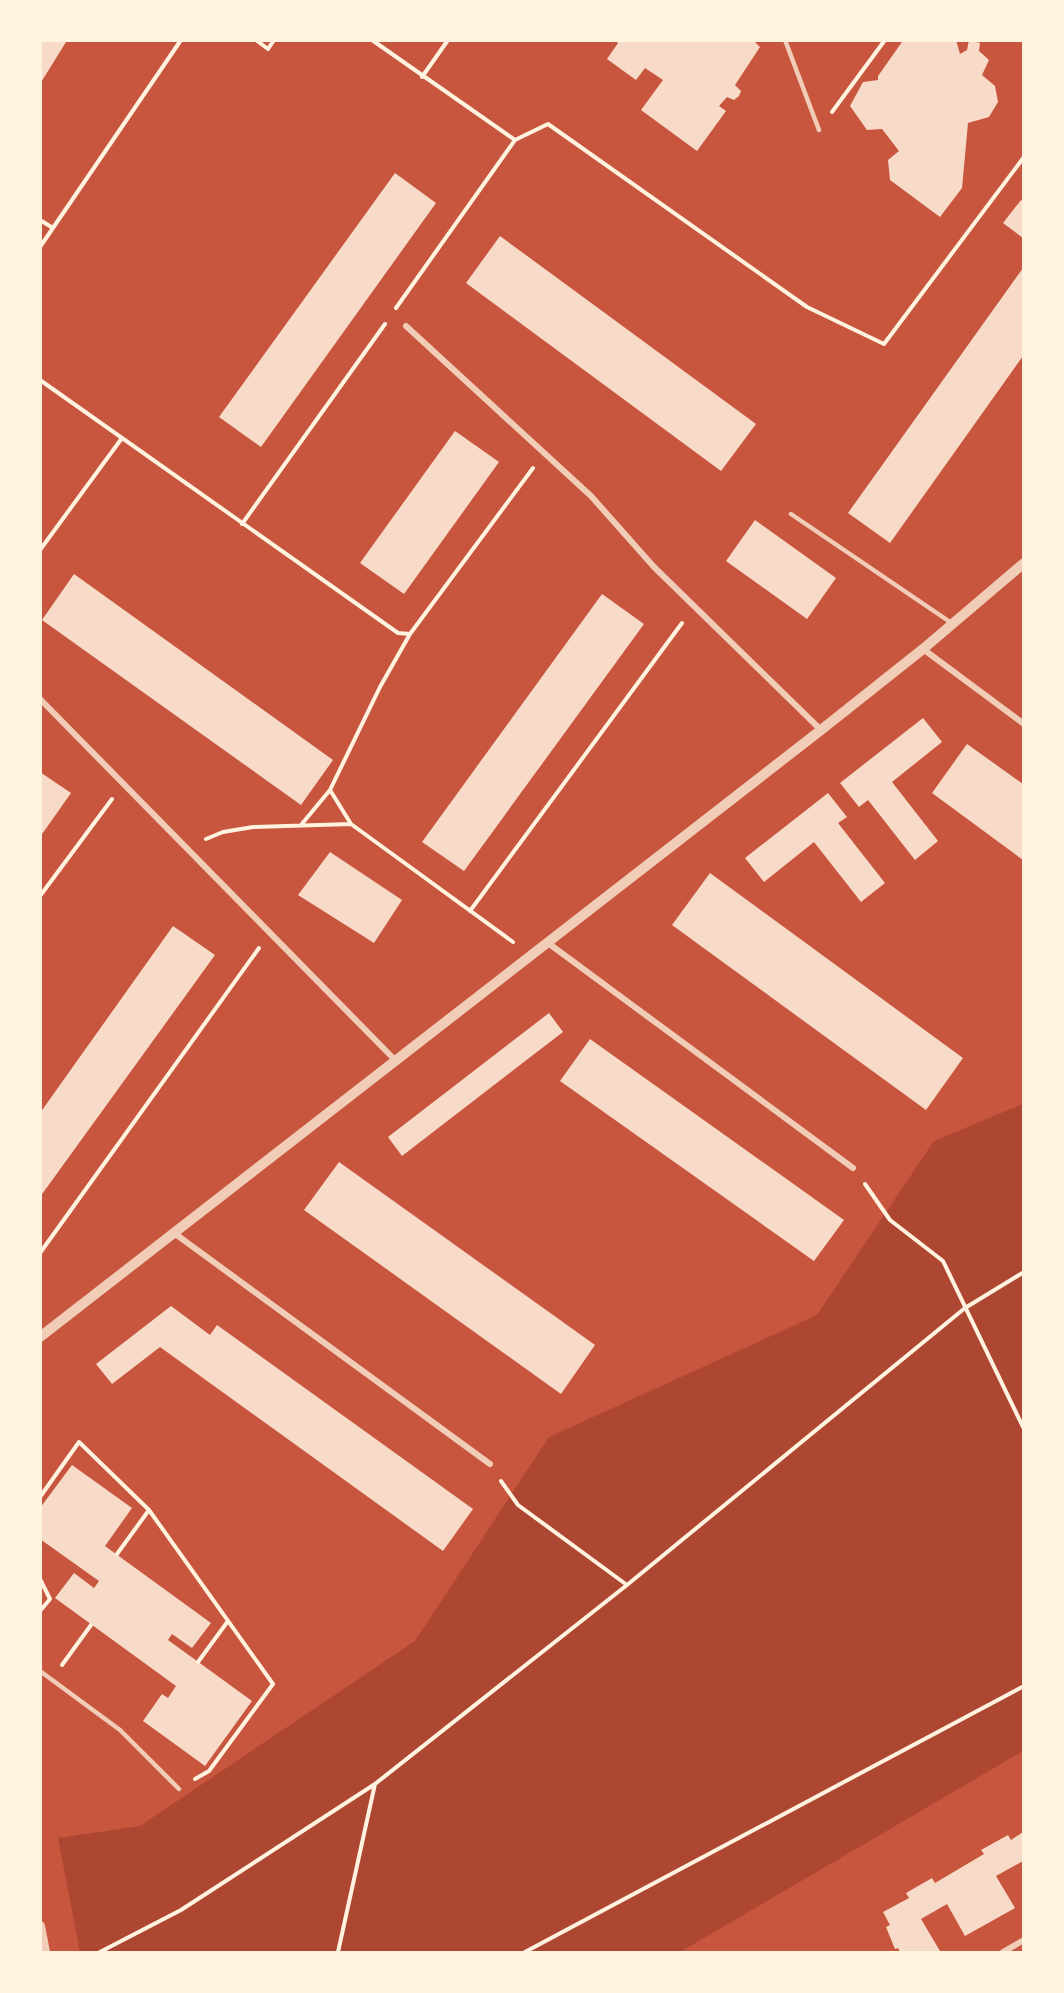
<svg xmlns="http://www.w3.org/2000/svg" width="1064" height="1993" font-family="'Playfair Display',serif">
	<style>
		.green { fill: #ae4732 }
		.building { fill: #f7dbc8 }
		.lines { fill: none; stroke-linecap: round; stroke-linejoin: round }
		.path { stroke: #fff3e0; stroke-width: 4 }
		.service { stroke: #f1ccb7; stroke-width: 4.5 }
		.minor { stroke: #f1ccb7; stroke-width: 6 }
		.tertiary { stroke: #f1ccb7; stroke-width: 10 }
	</style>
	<rect width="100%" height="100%" fill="#c8553d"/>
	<path class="green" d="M1023 1104V1751L680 1952H80L58 1838 140 1826 415 1641 549 1437 817 1315 934 1141Z"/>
	<path class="building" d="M40 40 66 42 40 84Z
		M615 40H753L760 47 735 85 741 91 739 96 734 100 727 97 719 106 726 111 697 151 641 110 663 80 645 68 636 80 607 59 618 43Z
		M956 40 960 54 967 50 969 40 980 43 979 51 989 60 982 75 995 86 998 102 989 117 968 123 962 188 940 217 890 180 888 160 899 151 882 129 867 130 850 106 863 82 878 80V76L902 42Z
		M395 173 436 203 261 447 219 417Z
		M1021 200 1023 202V238L1003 223Z
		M500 236 756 424 721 471 466 283Z
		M1023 268V356L890 543 848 513Z
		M455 431 499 462 404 594 360 563Z
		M755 520 836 578 807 619 726 561Z
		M74 574 333 760 301 805 42 620Z
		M602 594 644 624 464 871 422 842Z
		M923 718 942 742 892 782 938 841 915 860 868 800 859 807 840 783Z
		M967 744 1023 784V860L932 793Z
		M40 772 71 793 40 837Z
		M828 793 847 817 838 823 885 883 861 902 814 842 764 882 745 858Z
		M330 852 402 900 374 943 298 895Z
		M710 873 963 1058 926 1110 672 925Z
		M173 926 215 955 40 1197V1113Z
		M549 1013 563 1032 402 1156 388 1137Z
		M590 1039 844 1220 814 1261 560 1081Z
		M339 1162 595 1345 561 1394 304 1210Z
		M171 1306 210 1335 217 1325 473 1509 443 1551 160 1347 112 1384 96 1364Z
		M72 1465 132 1508 105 1546 211 1623 192 1648 172 1634 168 1640 252 1701 205 1766 143 1721 162 1694 168 1698 176 1686 55 1598 74 1573 94 1588 99 1581 40 1539V1508Z
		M1023 1832V1861L996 1876 1015 1908 965 1936 947 1904 921 1919 940 1951 900 1952 898 1948 895 1949 886 1927 890 1925 883 1912 909 1898 906 1893 932 1878 935 1883 984 1854 981 1850 1008 1835 1011 1840Z"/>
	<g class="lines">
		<path class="path" d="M256 40 268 49 274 40
			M372 40 515 140 548 124 807 307 884 344 1024 157
			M422 77 448 40
			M832 112 885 40
			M40 220 53 228
			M40 247 181 40
			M396 308 515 140
			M40 380 398 633 410 634 533 468
			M242 524 385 324
			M40 550 122 438
			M330 790 351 824
			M301 825 330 790 380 687 410 634
			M206 839 223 832 253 827 351 824 513 942
			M40 896 112 799
			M470 911 682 623
			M865 1184 890 1220 943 1261 1024 1429
			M40 1253 259 948
			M501 1481 518 1505 627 1585
			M40 1497 79 1442 149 1510 273 1684 209 1771 195 1779
			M117 1554 149 1510
			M40 1579 50 1599 40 1611
			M198 1662 228 1621
			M62 1665 91 1625
			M100 1952 181 1910 375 1784 627 1585 965 1308 1024 1272
			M338 1952 375 1784
			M525 1952 1024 1686"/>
		<path class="service" d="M785 40 819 130
			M791 514 953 624
			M40 1671 120 1730 179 1789"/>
		<path class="minor" d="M406 326 591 496 654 567 821 730
			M923 649 1024 724
			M40 699 395 1060
			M548 943 853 1168
			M174 1233 490 1464
			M1003 1952 1024 1940"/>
		<path class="tertiary" d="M40 1337 821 730 923 649 1024 563
			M40 1926 45 1952"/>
	</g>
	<rect width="1064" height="1993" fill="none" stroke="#fff3e0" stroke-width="84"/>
</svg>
